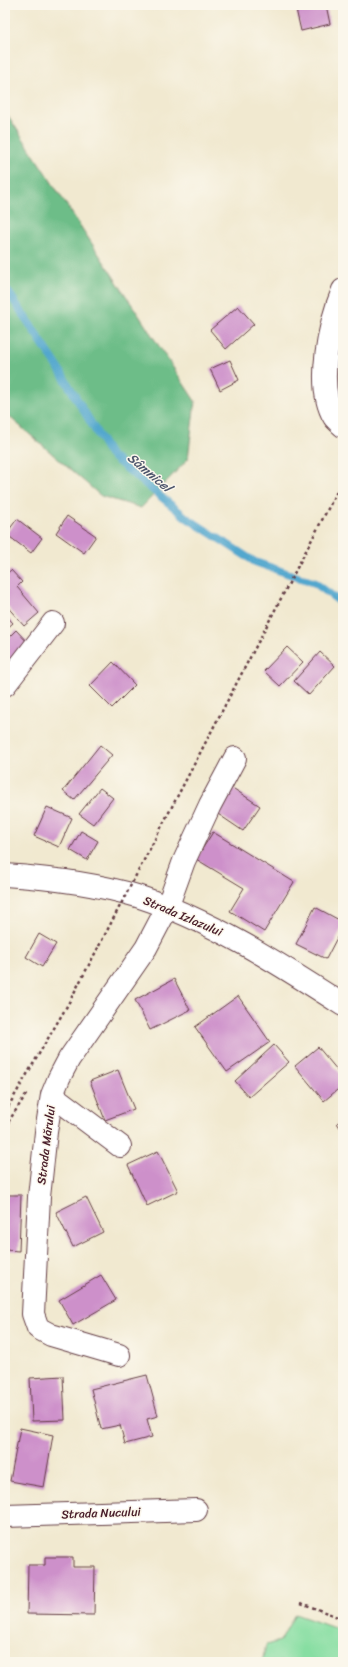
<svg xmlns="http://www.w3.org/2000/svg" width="348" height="1667" font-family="Sriracha,sans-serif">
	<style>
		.green { fill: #87dea2; stroke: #687e66 }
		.forest { fill: #6dbd88; stroke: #5c6e5a }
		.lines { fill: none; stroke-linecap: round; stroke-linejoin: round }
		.stream { stroke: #52a7ce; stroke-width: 8 }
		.building { fill: #cd90ca }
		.street-casing { stroke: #633d44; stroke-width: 24 }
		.secondary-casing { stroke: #633d44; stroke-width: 24 }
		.path { stroke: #633d44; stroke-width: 2.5; stroke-dasharray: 3 3; stroke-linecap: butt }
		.street { stroke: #fff; stroke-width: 22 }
		.secondary { stroke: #fff; stroke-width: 22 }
		.path-bridge { stroke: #633d44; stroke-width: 2.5; stroke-dasharray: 3 3; stroke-linecap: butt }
		.labels { text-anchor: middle; stroke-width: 3; stroke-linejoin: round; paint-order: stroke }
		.street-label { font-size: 12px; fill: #4a1f2b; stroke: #fbf7ec }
		.water-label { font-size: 13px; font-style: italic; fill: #4d556c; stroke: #fbf7ec }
	</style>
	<rect width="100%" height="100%" fill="#fbf7ec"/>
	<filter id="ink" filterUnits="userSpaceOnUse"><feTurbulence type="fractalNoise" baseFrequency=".025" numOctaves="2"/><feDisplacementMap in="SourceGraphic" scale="8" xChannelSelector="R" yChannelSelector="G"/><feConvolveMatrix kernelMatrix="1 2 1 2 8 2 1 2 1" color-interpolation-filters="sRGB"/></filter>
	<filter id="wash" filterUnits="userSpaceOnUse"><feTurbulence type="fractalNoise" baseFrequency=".012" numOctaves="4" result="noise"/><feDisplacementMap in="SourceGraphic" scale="16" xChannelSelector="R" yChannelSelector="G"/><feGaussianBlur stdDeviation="0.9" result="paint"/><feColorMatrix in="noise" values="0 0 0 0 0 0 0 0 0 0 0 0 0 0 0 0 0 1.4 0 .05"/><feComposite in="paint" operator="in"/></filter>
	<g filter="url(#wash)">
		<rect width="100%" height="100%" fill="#f1e9d0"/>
		<path class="green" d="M295 1614 343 1631V1662H262L266 1645 280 1641Z"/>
		<path class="forest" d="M5 111 195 401 188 459 141 508 101 496 5 413Z"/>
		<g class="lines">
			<path class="stream" d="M5 289 9 293 56 364 110 455 187 518 255 562 315 583 343 604"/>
		</g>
		<g id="blocks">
			<path class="building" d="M295 5H326L330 24 301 31Z
				M238 306 254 324 226 349 210 330Z
				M230 360 239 380 220 390 210 369Z
				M67 516 96 536 84 553 56 533Z
				M17 519 42 538 31 553 6 534Z
				M11 570 22 582 17 587 39 613 24 626 5 604V575Z
				M5 614 13 623 5 630Z
				M16 630 29 644 9 663 5 659V641Z
				M287 647 303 662 280 686 264 671Z
				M320 652 335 666 309 695 294 681Z
				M113 662 135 685 112 708 90 686Z
				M100 745 112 755 74 800 63 791Z
				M231 787 260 806 243 831 215 812Z
				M100 788 113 798 93 824 79 814Z
				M47 807 72 818 59 847 34 836Z
				M81 831 98 841 87 860 70 850Z
				M213 832 294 882 264 932 230 911 244 888 196 859Z
				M315 907 343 922V926L326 959 296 944Z
				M39 934 56 944 42 967 26 957Z
				M174 979 190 1010 150 1030 135 1000Z
				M238 996 270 1042 227 1072 195 1027Z
				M274 1045 289 1062 249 1097 235 1081Z
				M318 1047 343 1077V1085L324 1101 295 1066Z
				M118 1070 134 1109 105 1120 90 1081Z
				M343 1119V1132L337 1123Z
				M158 1151 178 1191 147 1206 128 1165Z
				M5 1195H21L19 1251 5 1250Z
				M86 1197 103 1232 73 1247 56 1212Z
				M101 1275 116 1300 73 1325 59 1300Z
				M5 1311H6L7 1336H5Z
				M147 1375 158 1416 147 1419 152 1437 125 1444 120 1425 101 1429 91 1389Z
				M63 1376 65 1420 32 1421 30 1378Z
				M20 1428 53 1435 44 1487 10 1481Z
				M45 1557H73V1567H95L94 1615 27 1614 28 1565H45Z"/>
		</g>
	</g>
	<g filter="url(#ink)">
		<use href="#blocks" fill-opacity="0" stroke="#633d44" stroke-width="1"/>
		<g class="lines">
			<defs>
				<path id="street" d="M343 290C330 321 315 386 334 417 336 420 340 423 343 426
					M5 685 53 623
					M52 1095 120 1146
					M119 1355 51 1335 38 1328 33 1314 39 1197 46 1132 52 1095 59 1078 69 1059 146 948 167 908 184 861 210 805 235 758
					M5 1516 196 1510"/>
				<path id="secondary" d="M5 875C50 878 94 883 137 896 211 920 278 963 343 1005"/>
			</defs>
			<use href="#street" class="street-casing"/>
			<use href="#secondary" class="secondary-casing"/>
			<path class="path" d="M5 1112 67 1006 99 946
				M5 1127 27 1093
				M301 1603 343 1619"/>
			<use href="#street" class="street"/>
			<use href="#secondary" class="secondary"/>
			<path class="path-bridge" d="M99 946 343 480"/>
		</g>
	</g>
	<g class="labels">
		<g class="street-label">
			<text transform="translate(183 916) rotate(23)" y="4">Strada Izlazului</text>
			<text transform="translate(46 1145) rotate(-83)" y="4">Strada Mărului</text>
			<text transform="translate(101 1513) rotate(-2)" y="4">Strada Nucului</text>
		</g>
		<g class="water-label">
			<text transform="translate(150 472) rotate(40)" y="5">Sâmnicel</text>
		</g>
	</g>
	<rect width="348" height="1667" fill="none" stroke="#fbf7ec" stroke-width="20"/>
</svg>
